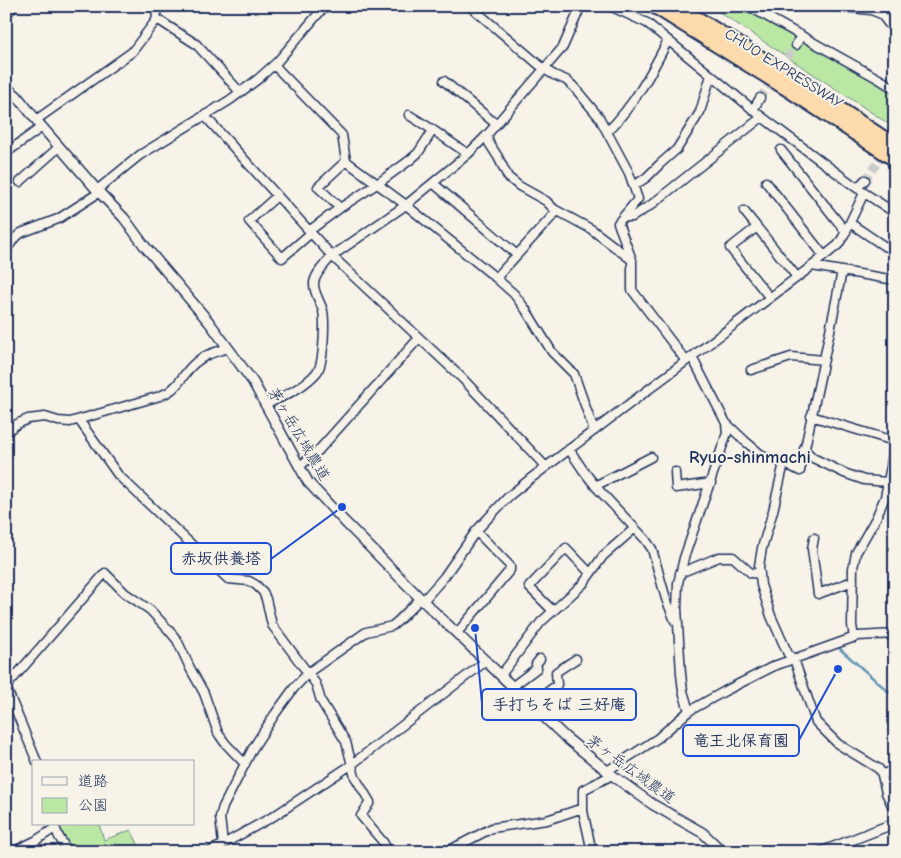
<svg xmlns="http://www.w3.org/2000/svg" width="901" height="858" font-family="'Comic Neue','Klee One',sans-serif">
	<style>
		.green { fill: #bbe7a5; stroke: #6b8b82 }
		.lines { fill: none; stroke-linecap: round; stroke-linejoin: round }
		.stream { stroke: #6296b7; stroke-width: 2.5 }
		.minor-tunnel { stroke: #cbcccc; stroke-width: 8; stroke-dasharray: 8 4; stroke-linecap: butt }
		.minor-casing { stroke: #1b2f5e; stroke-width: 11 }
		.tertiary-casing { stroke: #1b2f5e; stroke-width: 12 }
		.motorway-casing { stroke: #1b2f5e; stroke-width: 18 }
		.minor { stroke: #f7f3e8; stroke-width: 8 }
		.tertiary { stroke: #f7f3e8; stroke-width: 9 }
		.motorway { stroke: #fedbac; stroke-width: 14 }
		.labels { text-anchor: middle; stroke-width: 4; stroke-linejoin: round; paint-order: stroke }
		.street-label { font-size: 15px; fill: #1b2f5e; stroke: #f7f3e8 }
		.quarter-label { font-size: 18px; font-weight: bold; fill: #1b2f5e; stroke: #f7f3e8 }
		.leader { fill: none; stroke: #1d4ed8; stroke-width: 2 }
		.callout-dot { fill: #1d4ed8; stroke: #f7f3e8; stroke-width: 2 }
		.callout { fill: #f7f3e8; stroke: #1d4ed8; stroke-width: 2 }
		.callout-label { font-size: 16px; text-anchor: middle; font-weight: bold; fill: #1b2f5e }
	</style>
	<rect width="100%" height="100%" fill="#f7f3e8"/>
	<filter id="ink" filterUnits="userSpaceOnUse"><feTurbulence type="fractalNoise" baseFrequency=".02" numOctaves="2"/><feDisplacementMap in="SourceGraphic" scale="10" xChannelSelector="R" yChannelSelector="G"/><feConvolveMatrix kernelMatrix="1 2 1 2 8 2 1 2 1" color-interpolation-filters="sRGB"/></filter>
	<g filter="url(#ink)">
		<path class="green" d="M707 6H739L801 41 859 71 895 92V128L719 12Z
			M66 824H99L104 840 131 830 142 852H73L59 826Z"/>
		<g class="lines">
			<path class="stream" d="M840 649 890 693 895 692"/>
			<path class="minor-tunnel" d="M760 98 796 45
				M865 180 886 151"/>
			<defs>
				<path id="minor" d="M470 6 544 69 554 75 566 80 574 87 599 117 629 173 638 199 618 223 632 260V290L686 361
					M610 6 647 23 762 117 857 188 895 213
					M748 6 879 79 895 89
					M832 6 871 10 881 14 895 32
					M6 15 14 6
					M157 19 196 44 240 92
					M796 45 801 35
					M274 65 342 135 346 161 406 205 496 278 514 294 526 310 552 352 574 374 594 431
					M444 81 496 124
					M753 110 760 98
					M204 115 332 256 463 379 546 467
					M409 115 433 130 468 154
					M36 120 132 52 157 19 156 8 154 6
					M607 132C634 105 651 74 668 40
					M487 135 489 143 498 157 508 177 519 186 546 201 554 209 591 229 632 260
					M781 150 846 232
					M6 155 10 150 42 127
					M20 182 59 147
					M766 182 824 256
					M433 183 517 255
					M634 186 647 177 660 164 677 149 700 112 711 75
					M857 188 865 180
					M97 190 140 155 230 100 258 79 277 62 325 6
					M277 196 249 221 282 258 311 233
					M340 208 318 187 346 161
					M744 211 797 277
					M623 217H632L651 205 762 117
					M850 223 884 246 894 248
					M757 227 730 248 770 298
					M309 231 340 208 377 184 410 160 418 153 433 130
					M6 250 14 239 21 233 58 219 100 192
					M812 266 895 280
					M496 278 557 211
					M751 370 791 357 824 360
					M265 405C282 397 305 387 317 372 324 364 325 322 323 311 321 303 314 293 314 285 313 276 326 263 332 256L406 205 468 154 487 135 563 47 581 6
					M811 416 894 441
					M79 420 118 475 228 579 249 581 256 585 263 592 266 599 272 625 316 684 321 701 346 742 355 777 370 802 361 816 383 842 389 852
					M726 423 745 441 764 457 784 463 800 471 831 326 842 271
					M6 432 17 424 28 419 45 417 58 421 70 422 160 396C164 394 168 393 171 390 181 383 185 371 195 363 205 354 216 352 228 348
					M569 449 583 470 597 488 645 539 652 549 666 599 675 621
					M804 449 813 458 844 473 864 480 888 482
					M784 463 773 511 762 548 759 566 761 585 771 616 788 654 794 659 816 722 838 744 879 769 882 775 886 793 895 811
					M300 466 318 451 419 338
					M675 472 676 488 711 483
					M595 486 651 457
					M814 538 812 549 818 594 853 581
					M680 573 719 557H733L751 573 760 574
					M423 601 444 577 476 531 509 496 530 479 812 266 838 245 843 237 864 193
					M553 611 529 587 566 548 590 573
					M457 633 510 570V566L476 531
					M854 638 852 625 853 568 856 553 876 518 885 497 891 466 895 434
					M501 675 541 622 583 584 603 556 635 528
					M513 686 537 668 536 664 540 659
					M6 687 105 573 125 593 150 610 167 628 177 640 191 670 204 693 218 733 225 743 245 764
					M6 687 37 762
					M531 704 557 685 556 672 576 659
					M689 711 683 691 681 674 677 608 678 583 684 558 727 433 726 423 692 357
					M607 771 658 738 689 711 725 691 774 666 858 636 895 634
					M882 775 895 769
					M54 825 59 837 68 852
					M223 844 220 817 223 807 253 748 275 714 294 688 309 672 366 632 392 626 398 621 421 598
					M12 852 35 841 55 828
					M209 852 274 816 351 765 486 661
					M446 852 492 828 547 820 583 808
					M592 852 583 811V790L612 775"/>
				<path id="tertiary" d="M6 87 17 96 42 127 97 190 124 218 143 244 209 322 253 382 308 482 344 521 423 601 565 737 612 775 652 804 703 833 723 852
					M821 852 895 823"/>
				<path id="motorway" d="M655 6 785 87 895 159
					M676 6 792 78 895 146"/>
			</defs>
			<use href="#minor" class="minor-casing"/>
			<use href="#tertiary" class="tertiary-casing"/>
			<use href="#motorway" class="motorway-casing"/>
			<use href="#minor" class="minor"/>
			<use href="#tertiary" class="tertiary"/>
			<use href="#motorway" class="motorway"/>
		</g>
	</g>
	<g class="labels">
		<g class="street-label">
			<text transform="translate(784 68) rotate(32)" y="5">CHUO EXPRESSWAY</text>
			<text transform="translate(299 434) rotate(59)" y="5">茅ヶ岳広域農道</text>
			<text transform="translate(631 769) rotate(36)" y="5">茅ヶ岳広域農道</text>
		</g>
		<g class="quarter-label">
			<text x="750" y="463">Ryuo-shinmachi</text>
		</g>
	</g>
	<path class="leader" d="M342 507L271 559M475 628L482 704M838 669L799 740"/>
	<g class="callout-dot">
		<circle cx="342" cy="507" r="5"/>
		<circle cx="475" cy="628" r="5"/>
		<circle cx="838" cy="669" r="5"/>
	</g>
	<g class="callout">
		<rect x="171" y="543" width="100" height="31" rx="5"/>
		<rect x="482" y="689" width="154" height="31" rx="5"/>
		<rect x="683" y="725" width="116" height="31" rx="5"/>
	</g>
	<g class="callout-label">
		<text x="221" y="564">赤坂供養塔</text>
		<text x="559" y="710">手打ちそば 三好庵</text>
		<text x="741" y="746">竜王北保育園</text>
	</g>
	<rect width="901" height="858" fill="none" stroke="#f7f3e8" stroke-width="25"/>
	<rect x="12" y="12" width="876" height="833" fill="none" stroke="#1b2f5e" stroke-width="2" filter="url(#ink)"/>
	<rect x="32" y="760" width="162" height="65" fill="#f7f3e8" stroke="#9fa5b1"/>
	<rect x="42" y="777" width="25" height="8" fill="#f7f3e8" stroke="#9fa5b1"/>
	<text x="78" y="786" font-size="15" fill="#1b2f5e">道路</text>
	<rect x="42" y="798" width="25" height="15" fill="#bbe7a5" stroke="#9fa5b1"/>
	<text x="78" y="810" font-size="15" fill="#1b2f5e">公園</text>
</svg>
